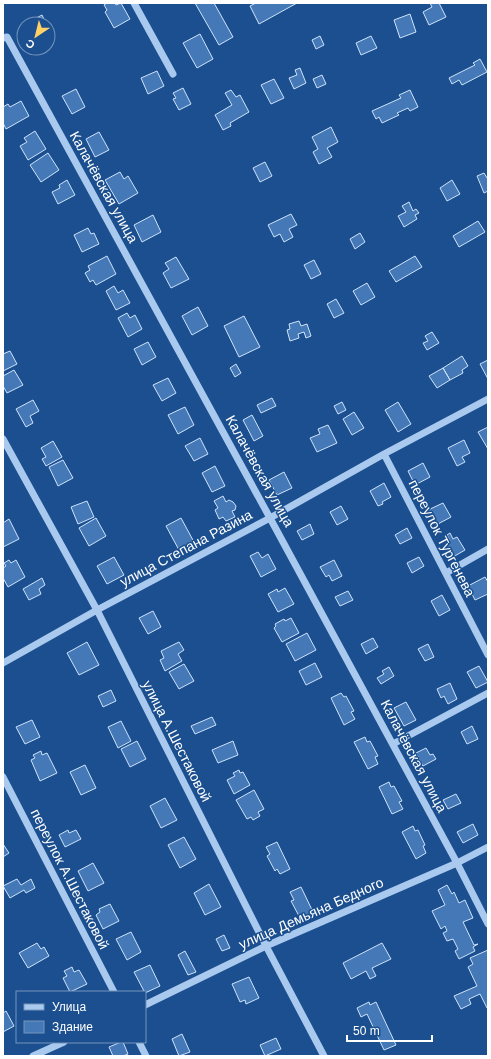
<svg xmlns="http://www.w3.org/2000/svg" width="491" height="1059" font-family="Helvetica,sans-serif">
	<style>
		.building { fill: #4478b7; stroke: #cfe3fa }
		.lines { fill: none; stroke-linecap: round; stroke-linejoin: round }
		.minor { stroke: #a9c9ee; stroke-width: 7 }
		.labels { text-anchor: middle; stroke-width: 3; stroke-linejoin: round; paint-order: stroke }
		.street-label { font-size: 14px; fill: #fff; stroke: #1b4f8f }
	</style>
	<rect width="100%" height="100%" fill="#1b4f8f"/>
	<path class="building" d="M107 3H115L116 5 121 3 130 19 114 28 105 12 107 10 104 5Z
		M195 3H214L233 37 219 45Z
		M256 3H297L259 24 250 6Z
		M430 3H439L446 17 429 25 423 12 432 7Z
		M410 14 416 32 400 38 394 20Z
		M42 15 46 24H25Z
		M200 34 213 59 197 68 183 43Z
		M320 36 324 45 316 49 312 40Z
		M371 36 377 48 361 55 356 43Z
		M480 59 487 72 462 85 459 80 452 84 449 78 475 65 473 63Z
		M300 68 306 83 294 89 289 78 297 75 295 70Z
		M157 71 164 86 148 94 141 78Z
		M322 75 326 84 317 88 313 79Z
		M274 79 284 98 271 104 261 85Z
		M183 88 191 104 179 110 173 99 176 98 173 93Z
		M76 89 85 107 72 114 62 96Z
		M231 90 236 97 240 95 249 112 230 123 231 126 223 130 215 115 232 105 225 93Z
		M410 90 418 107 410 111 408 108 397 113 399 115 382 123 379 117 376 119 372 111 401 98 399 95Z
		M21 101 29 116 6 129 3 123V107L8 104 10 107Z
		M331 127 338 142 327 148 332 157 319 164 313 152 318 149 312 137Z
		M35 131 46 149 28 160 20 146 27 142 24 138Z
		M99 132 109 150 95 157 86 139Z
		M48 153 59 170 41 182 30 165Z
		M265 162 272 176 260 182 253 168Z
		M120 172 124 179 128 176 138 193 119 204 105 180Z
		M484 173 487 178H488V191L484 193 477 176Z
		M67 180 75 195 58 204 52 192 60 188 59 185Z
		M452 180 460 194 447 201 440 188Z
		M409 202 413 211 416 209 419 213 415 215 417 219 404 227 398 216 406 212 402 206Z
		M291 214 297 225 289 229 293 237 284 242 280 234 274 237 268 225Z
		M153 215 161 232 142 242 134 225Z
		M478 221 485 232 459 247 453 236Z
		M88 228 91 234 94 233 99 244 82 252 74 235Z
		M360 233 365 242 355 249 350 239Z
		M107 256 116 274 96 285 93 280 90 282 85 273 90 270 88 266Z
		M415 256 422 267 396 282 389 271Z
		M176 257 189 279 171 288 163 273 169 269 165 263Z
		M314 260 321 274 311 279 304 265Z
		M367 283 375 297 361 305 353 291Z
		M114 286 118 293 123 290 130 303 116 310 106 291Z
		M336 299 344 313 334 318 327 304Z
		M198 307 208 326 192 335 182 316Z
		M127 313 130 318 135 315 142 329 128 337 118 318Z
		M244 316 260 347 239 357 224 326Z
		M299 321 301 326 307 324 311 336 306 338 304 332 298 334 299 338 290 341 287 330 290 329 289 324Z
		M432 332 439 343 427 350 423 343 428 341 425 336Z
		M148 342 156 357 142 365 134 349Z
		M10 351 17 364 3 371V354Z
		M462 356 468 366 462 370 463 373 450 380 443 368Z
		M488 360V379L480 364Z
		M236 364 241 373 235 377 230 368Z
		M443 368 450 380 437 388 429 376Z
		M14 370 23 385 7 393 3 386V376Z
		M168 378 176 393 162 401 153 385Z
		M272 398 276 406 261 413 257 405Z
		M33 400 39 411 30 416 33 423 26 427 16 409Z
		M342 402 346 410 338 414 334 406Z
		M398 402 411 424 398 432 385 410Z
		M185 407 194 425 178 434 168 415Z
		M354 412 364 428 352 435 343 419Z
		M252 415 263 436 254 441 243 420Z
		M328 425 337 443 317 452 310 438 320 434 318 429Z
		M488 427V449L478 432Z
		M200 438 208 454 194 461 185 446Z
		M464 440 470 453 462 457 465 462 457 466 448 448Z
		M53 441 62 457 46 466 42 459 46 457 41 448Z
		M63 460 73 478 58 486 49 467Z
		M423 463 430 477 415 485 408 471Z
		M215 466 225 486 212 492 202 473Z
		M284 472 292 488 277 495 269 480Z
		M384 483 391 497 382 502 383 504 378 506 370 491Z
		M223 496 226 502 229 500 233 502 236 506 235 510 232 511 235 517 226 521 223 517 219 519 215 510 218 508 214 501Z
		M87 501 94 517 78 524 71 507Z
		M443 503 451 517 436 525 428 510Z
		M341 506 348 519 337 525 330 512Z
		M96 518 106 536 89 546 79 528Z
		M181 518 194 542 179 550 166 526Z
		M9 519 19 539 3 547V523Z
		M310 524 314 534 302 540 297 531Z
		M407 528 412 538 400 544 395 535Z
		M450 533 453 539 457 537 465 550 453 557 445 544 450 541 447 535Z
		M258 552 262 558 268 554 276 569 261 577 250 556Z
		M114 557 124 575 107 584 97 566Z
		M419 557 424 566 412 573 407 563Z
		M9 560 11 563 16 560 25 577 8 587 3 578V568L6 566 4 563Z
		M334 560 342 576 332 581 329 575 326 577 320 567Z
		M485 577 488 582V594L475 600 468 586Z
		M42 578 45 585 39 589 41 594 29 600 23 589Z
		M285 588 294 604 278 612 268 594 277 589 278 592Z
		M348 591 353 600 340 606 335 597Z
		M442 595 450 610 439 616 431 601Z
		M153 611 161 627 148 634 139 618Z
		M291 618 299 633 282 642 274 628 276 626 275 624 284 619 285 621Z
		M307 633 316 650 295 661 286 644Z
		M373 638 378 647 366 654 361 644Z
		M87 642 99 665 79 675 67 653Z
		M179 642 184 650 178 654 182 661 165 671 160 660 164 658 161 651Z
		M428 644 434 657 425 661 418 649Z
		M315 663 322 677 306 685 299 671Z
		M184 664 194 681 179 689 169 672Z
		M479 666 488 682 476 688 467 672Z
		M389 667 394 676 381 684 377 678 384 674 382 671Z
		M450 683 457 699 448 704 444 696 441 698 437 689Z
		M111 690 116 701 103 707 98 696Z
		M341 693 344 697 346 696 354 711 351 712 355 719 344 725 331 698Z
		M406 702 416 720 404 726 394 708Z
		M212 717 216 725 195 734 191 726Z
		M32 720 40 737 25 744 16 727Z
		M121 721 131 741 118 748 108 727Z
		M472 726 478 739 467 744 461 732Z
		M365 737 367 742 370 741 378 756 375 757 378 764 368 769 354 742Z
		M137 741 146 759 130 767 121 749Z
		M233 741 238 755 218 763 212 750Z
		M426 748 430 755 433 754 436 759 423 766 416 753Z
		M41 751 42 755 47 753 57 773 40 781 31 760 35 758 33 755Z
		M85 765 96 788 81 795 70 772Z
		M239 770 240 773 243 772 250 785 234 794 227 780 235 776 233 773Z
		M389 782 391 787 394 786 402 801 399 802 403 809 392 814 379 787Z
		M254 790 264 809 258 812 260 816 253 820 251 817 247 819 236 800Z
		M456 794 461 803 448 809 443 800Z
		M165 798 177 820 161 828 150 806Z
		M473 824 478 835 463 843 457 832Z
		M413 826 415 831 418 830 425 845 423 846 426 853 416 859 402 832Z
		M68 830 69 833 76 830 81 839 65 847 59 835Z
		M184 837 196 859 180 868 168 845Z
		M277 842 290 869 280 874 277 869 275 871 267 856 270 854 266 847Z
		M3 844 9 853 3 857Z
		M93 863 104 883 88 891 78 871Z
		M17 879 21 885 31 879 35 888 26 893 24 890 10 898 3 886Z
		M209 884 221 907 205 915 194 893Z
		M447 885 452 894 454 892 459 903 465 900 473 918 463 922 474 945 478 944 473 947 475 951 459 959 455 951 458 949 453 939 447 941 443 933 447 931 445 926 441 929 432 911 445 905 438 890Z
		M301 887 314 914 304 919 301 915 299 916 291 901 294 900 290 892Z
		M110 904 119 921 103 929 96 915 100 912 99 909Z
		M131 932 141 952 127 960 116 939Z
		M224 935 230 948 222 951 216 939Z
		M37 943 41 949 44 947 49 956 28 968 19 953Z
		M382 943 391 959 372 968 376 976 370 979 366 971 351 979 343 963Z
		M488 950V1008H487L480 994 469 999 471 1004 461 1009 454 996 477 986 468 967 473 964 470 958Z
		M185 951 196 972 188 975 178 955Z
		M150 965 160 986 145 993 134 972Z
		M72 967 74 972 79 970 87 984 70 992 63 978 67 976 64 971Z
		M249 977 259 998 246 1004 245 1000 240 1002 232 984Z
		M369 1002 370 1005 376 1002 396 1045 384 1050 367 1014 361 1017 357 1008Z
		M6 1011 14 1026 3 1032V1013Z
		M182 1034 190 1052 179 1056 172 1039Z
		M276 1038 281 1049 265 1056 260 1045Z
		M121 1042H123L128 1054 123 1056H113L109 1047Z"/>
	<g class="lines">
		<path class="minor" d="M134 3 173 74
			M3 38 7 37 270 518 457 863 488 924
			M3 439 97 610 266 946 324 1056
			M384 454 488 655
			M446 573 488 549
			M3 663 97 610 270 518 384 454 488 399
			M393 744 488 693
			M3 777 114 992
			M145 1005 266 946 457 863 488 847
			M139 1042 146 1056
			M33 1056 64 1042"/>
	</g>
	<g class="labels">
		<g class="street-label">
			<text transform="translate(104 187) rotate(61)" y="5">Калачёвская улица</text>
			<text transform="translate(260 471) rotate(61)" y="5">Калачёвская улица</text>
			<text transform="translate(442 538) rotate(63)" y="5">переулок Тургенева</text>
			<text transform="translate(186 548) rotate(-28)" y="5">улица Степана Разина</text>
			<text transform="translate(177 741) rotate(63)" y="5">улица А.Шестаковой</text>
			<text transform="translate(414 756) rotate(62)" y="5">Калачёвская улица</text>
			<text transform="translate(70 879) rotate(63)" y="5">переулок А.Шестаковой</text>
			<text transform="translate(311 913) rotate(-24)" y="5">улица Демьяна Бедного</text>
		</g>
	</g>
	<rect width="491" height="1059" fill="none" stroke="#ffffff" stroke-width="8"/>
	<rect x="16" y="991" width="130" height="52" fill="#1b4f8f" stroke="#7695bc"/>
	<rect x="24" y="1004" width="20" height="6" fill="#a9c9ee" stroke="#7695bc"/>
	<text x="52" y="1011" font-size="12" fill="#ffffff">Улица</text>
	<rect x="24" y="1021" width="20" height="12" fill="#4478b7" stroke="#7695bc"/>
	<text x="52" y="1031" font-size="12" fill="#ffffff">Здание</text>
	<g transform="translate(36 36) rotate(215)"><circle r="19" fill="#1b4f8f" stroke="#7695bc"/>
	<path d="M0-3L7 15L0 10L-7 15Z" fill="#ffd166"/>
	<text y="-6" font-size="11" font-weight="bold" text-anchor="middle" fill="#ffffff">С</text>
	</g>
	<path d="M347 1035v6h85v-6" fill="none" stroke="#ffffff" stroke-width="2"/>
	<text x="353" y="1035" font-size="12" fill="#ffffff" stroke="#1b4f8f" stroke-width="3" paint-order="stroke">50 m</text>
</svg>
